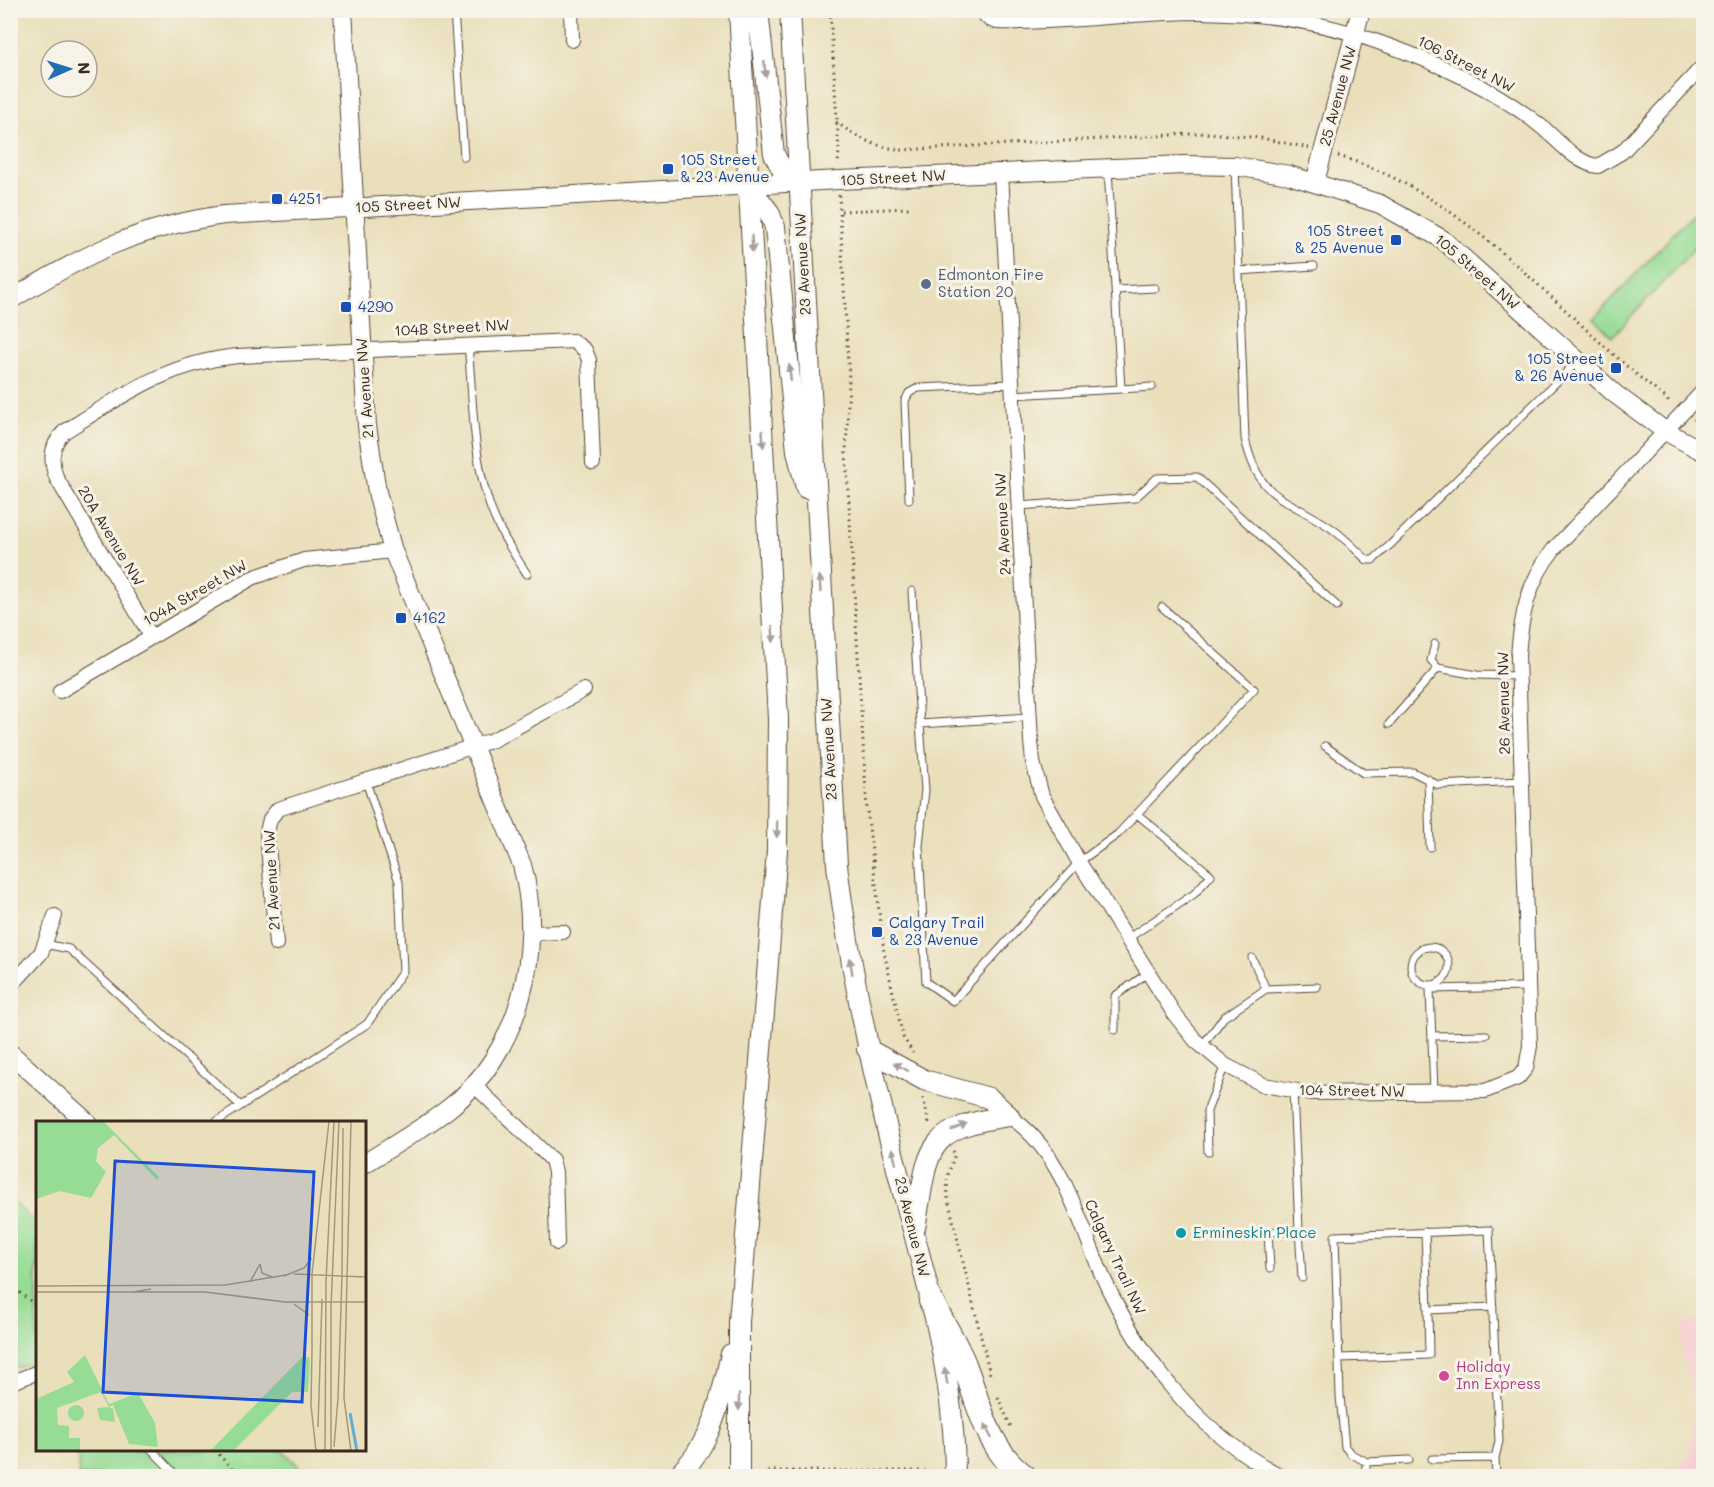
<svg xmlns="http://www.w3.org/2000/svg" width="1714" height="1487" font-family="Mali,sans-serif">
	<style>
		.built { fill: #f7cfd2 }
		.green { fill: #97dc95; stroke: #69835a; stroke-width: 1.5 }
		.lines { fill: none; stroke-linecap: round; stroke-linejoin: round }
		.service-casing { stroke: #554536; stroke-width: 9 }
		.minor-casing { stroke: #554536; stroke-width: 16 }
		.tertiary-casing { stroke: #554536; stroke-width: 20 }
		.secondary-casing { stroke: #554536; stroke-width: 22 }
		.trunk-casing { stroke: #554536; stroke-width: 26 }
		.path { stroke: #554536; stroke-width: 3; stroke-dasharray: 1.5 4.5; stroke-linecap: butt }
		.service { stroke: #fff; stroke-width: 7 }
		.minor { stroke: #fff; stroke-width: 14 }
		.tertiary { stroke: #fff; stroke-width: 18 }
		.secondary { stroke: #fff; stroke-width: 20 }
		.trunk { stroke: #fff; stroke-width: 24 }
		.oneway { fill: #a79f9a }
		.transit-dot { fill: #1a4fb4; stroke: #f7f3e8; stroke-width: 2 }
		.service-dot { fill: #5c6f8a; stroke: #f7f3e8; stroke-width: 2 }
		.culture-dot { fill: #0f9aa8; stroke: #f7f3e8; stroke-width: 2 }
		.hotel-dot { fill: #d1479c; stroke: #f7f3e8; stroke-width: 2 }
		.labels { text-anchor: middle; stroke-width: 6; stroke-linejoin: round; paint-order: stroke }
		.street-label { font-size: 15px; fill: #3b2a1e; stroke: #f7f3e8 }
		.transit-label { font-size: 15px; fill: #164399; stroke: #f7f3e8; text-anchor: start }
		.service-label { font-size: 15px; fill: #4e5e75; stroke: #f7f3e8; text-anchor: start }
		.culture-label { font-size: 15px; fill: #0d838f; stroke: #f7f3e8; text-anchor: start }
		.hotel-label { font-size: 15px; fill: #b23c85; stroke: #f7f3e8; text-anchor: start }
		.inset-river { fill: none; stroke: #5faed9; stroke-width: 3 }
		.inset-road { fill: none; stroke: #a4977c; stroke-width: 1.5 }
		.view { fill: #1d4ed8; fill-opacity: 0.15; stroke: #1d4ed8; stroke-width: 3 }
		.inset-edge { fill: none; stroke: #3b2a1e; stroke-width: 3 }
	</style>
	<rect width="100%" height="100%" fill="#f7f3e8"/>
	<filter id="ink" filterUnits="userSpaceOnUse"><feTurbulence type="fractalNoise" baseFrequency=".0167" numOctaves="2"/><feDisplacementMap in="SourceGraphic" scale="12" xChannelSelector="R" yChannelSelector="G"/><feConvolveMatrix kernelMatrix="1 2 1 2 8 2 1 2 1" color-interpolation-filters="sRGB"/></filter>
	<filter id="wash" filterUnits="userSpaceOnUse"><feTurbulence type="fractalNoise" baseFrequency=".008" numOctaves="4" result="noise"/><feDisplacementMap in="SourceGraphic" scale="24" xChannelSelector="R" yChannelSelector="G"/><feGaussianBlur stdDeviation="1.35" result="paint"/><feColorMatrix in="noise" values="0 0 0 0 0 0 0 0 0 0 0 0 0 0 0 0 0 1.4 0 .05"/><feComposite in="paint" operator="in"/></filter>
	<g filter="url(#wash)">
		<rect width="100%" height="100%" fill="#eadfbb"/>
		<path class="built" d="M1703 1320V1476H1675L1689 1453 1694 1417 1692 1389 1682 1354V1323Z"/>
		<path class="green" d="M1703 203V239L1612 337 1594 318Z
			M10 1199 37 1224V1374L27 1364 16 1368 11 1363Z
			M78 1450H282L303 1470 335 1469V1476H79Z"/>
	</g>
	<g filter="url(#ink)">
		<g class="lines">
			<defs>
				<path id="service" d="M454 10 464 157
					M1235 166 1245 439C1260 500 1281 495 1328 526 1342 535 1355 549 1367 560H1373L1390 545 1577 362
					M1239 271 1314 266
					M1116 290 1155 288
					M468 344C473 396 472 450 488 500 496 527 512 551 527 574
					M1121 389 1152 387
					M1012 395 1121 389 1108 169
					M909 499 905 401 909 393 918 388 1011 384
					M1018 506 1135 498 1157 478 1197 477 1337 606
					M912 591 920 724
					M1435 644 1431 660 1438 668
					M1029 717 920 724 925 790 919 845 926 982 953 1001 1079 862 1118 834 1254 689 1162 607
					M1389 724 1438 668 1477 675 1519 676
					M1325 746 1363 773 1413 772 1438 785 1522 781
					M1428 779 1430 847
					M1127 939 1194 894 1211 875 1137 814
					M45 944 69 949 241 1106
					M1411 966a19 19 0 1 1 38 0a19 19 0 1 1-38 0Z
					M1252 958 1266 989
					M1115 1030V996L1148 973
					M1432 1036 1486 1035
					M1202 1046 1224 1017 1266 989 1317 987
					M1434 1092 1430 989 1529 987
					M216 1122 367 1024 403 971 399 882 366 781
					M1208 1152 1207 1111 1225 1065
					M1299 1230 1302 1278
					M1425 1232 1428 1310 1493 1307
					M1270 1268 1268 1232 1299 1230 1293 1091
					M1339 1358 1429 1355 1428 1310
					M152 1450 177 1476
					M1432 1459 1495 1458 1496 1476
					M1367 1462 1351 1454 1345 1447 1340 1396 1335 1236 1489 1230 1499 1441 1495 1458
					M1364 1476 1367 1462 1409 1460"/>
				<path id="minor" d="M571 10 572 40
					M980 10 989 19 997 22C1065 24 1133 12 1201 12 1259 13 1320 21 1375 41 1434 61 1495 88 1543 128 1559 141 1577 164 1598 166L1622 152 1704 65
					M1701 10 1704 13
					M1001 173 1031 741 1033 762 1042 796 1079 862 1175 1015 1196 1041 1225 1065 1264 1085 1308 1093 1485 1091 1518 1078 1526 1068 1530 1046 1518 656C1521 616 1528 581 1554 549L1704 390
					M151 636 57 479C50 462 50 446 64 432 121 396 169 362 238 356L573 341 585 350 589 360 593 463
					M60 691 252 578 304 560 393 551
					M531 933 563 932
					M276 944 267 832 270 819 278 809 493 740 584 690
					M10 987 41 953 55 916
					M473 1084 552 1160 555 1172 557 1243
					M1009 1116C1062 1151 1078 1219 1102 1275 1140 1359 1198 1433 1281 1476
					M10 1383 38 1372"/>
				<path id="tertiary" d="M343 10 367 426 377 492 393 551 522 865C545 949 520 1054 448 1109 422 1129 392 1146 364 1164
					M1315 182 1361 10
					M10 300C84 255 136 227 224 215L839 180 1184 165 1235 166 1289 175 1380 204 1442 239 1615 394 1665 431 1704 452
					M10 1053 87 1122"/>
				<path id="secondary" d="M758 10 774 154 785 175 800 183
					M790 10 837 865C850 970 872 1071 898 1173 924 1273 955 1373 955 1476
					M749 186 769 212 775 227 797 451 806 488
					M867 1049 924 1080 989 1098 1009 1116
					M915 1228C929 1150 922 1128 1009 1116
					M677 1476C712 1445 721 1398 731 1354
					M739 1476V1322L777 851 778 719 739 10"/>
				<path id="trunk" d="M931 1301C942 1323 957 1345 965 1367 980 1407 988 1450 1024 1476"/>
			</defs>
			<use href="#service" class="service-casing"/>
			<use href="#minor" class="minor-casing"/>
			<use href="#tertiary" class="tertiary-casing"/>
			<use href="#secondary" class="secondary-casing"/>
			<use href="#trunk" class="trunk-casing"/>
			<path class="path" d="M830 10 839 151 838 164
				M836 122C858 138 875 147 902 150L1209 133 1261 138 1309 148
				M1338 156C1472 195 1560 318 1667 399L1670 405
				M839 195 849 380 846 453 867 810 884 952 903 1037 913 1053
				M841 211 909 208
				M1694 419 1704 423
				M923 1098 930 1127
				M953 1151 955 1154 947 1178 948 1199 990 1374
				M10 1285 38 1307
				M998 1397 1011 1427
				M215 1450 238 1476
				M768 1471H938
				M703 1472 722 1473
				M974 1474 992 1472"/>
			<use href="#service" class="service"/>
			<use href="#minor" class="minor"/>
			<use href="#tertiary" class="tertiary"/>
			<use href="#secondary" class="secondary"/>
			<use href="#trunk" class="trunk"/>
		</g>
		<defs><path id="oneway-solid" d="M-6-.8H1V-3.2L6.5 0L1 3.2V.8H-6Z" transform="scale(1.5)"/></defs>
		<g class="oneway">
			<use href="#oneway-solid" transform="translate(765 69) rotate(84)"/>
			<use href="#oneway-solid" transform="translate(752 244) rotate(87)"/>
			<use href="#oneway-solid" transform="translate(790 373) rotate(-96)"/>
			<use href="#oneway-solid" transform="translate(763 439) rotate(87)"/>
			<use href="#oneway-solid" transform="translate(820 584) rotate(-93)"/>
			<use href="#oneway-solid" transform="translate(773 634) rotate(87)"/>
			<use href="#oneway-solid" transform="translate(777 829) rotate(91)"/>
			<use href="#oneway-solid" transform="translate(851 966) rotate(-100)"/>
			<use href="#oneway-solid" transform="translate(901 1067) rotate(-152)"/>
			<use href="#oneway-solid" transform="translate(959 1127) rotate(-24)"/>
			<use href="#oneway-solid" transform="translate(894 1156) rotate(-104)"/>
			<use href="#oneway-solid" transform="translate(946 1376) rotate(-99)"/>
			<use href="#oneway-solid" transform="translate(739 1402) rotate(90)"/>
			<use href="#oneway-solid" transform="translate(988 1431) rotate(-116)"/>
		</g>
	</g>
	<g class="transit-dot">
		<rect x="662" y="163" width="12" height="12" rx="3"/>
		<rect x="271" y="193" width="12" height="12" rx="3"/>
		<rect x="1390" y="234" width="12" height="12" rx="3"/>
		<rect x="340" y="301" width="12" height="12" rx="3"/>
		<rect x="1610" y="362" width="12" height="12" rx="3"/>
		<rect x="395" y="612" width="12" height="12" rx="3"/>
		<rect x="871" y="926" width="12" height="12" rx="3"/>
	</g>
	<circle class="service-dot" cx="926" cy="284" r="6"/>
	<circle class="culture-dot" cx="1181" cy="1233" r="6"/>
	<circle class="hotel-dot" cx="1444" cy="1376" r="6"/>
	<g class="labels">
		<g class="street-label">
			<text transform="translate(1466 64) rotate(27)" y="5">106 Street NW</text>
			<text transform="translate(1338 96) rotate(-75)" y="5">25 Avenue NW</text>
			<text transform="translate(893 178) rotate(-3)" y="5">105 Street NW</text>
			<text transform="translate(408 205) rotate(-3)" y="5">105 Street NW</text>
			<text transform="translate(803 264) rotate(-93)" y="5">23 Avenue NW</text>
			<text transform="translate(1477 272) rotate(41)" y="5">105 Street NW</text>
			<text transform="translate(452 328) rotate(-3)" y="5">104B Street NW</text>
			<text transform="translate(365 388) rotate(-94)" y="5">21 Avenue NW</text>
			<text transform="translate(1003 524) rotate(-93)" y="5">24 Avenue NW</text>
			<text transform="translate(111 536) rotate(59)" y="5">20A Avenue NW</text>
			<text transform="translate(195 593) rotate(-30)" y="5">104A Street NW</text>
			<text transform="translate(1504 703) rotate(-91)" y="5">26 Avenue NW</text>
			<text transform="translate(829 749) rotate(-93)" y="5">23 Avenue NW</text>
			<text transform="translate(272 880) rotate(-93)" y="5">21 Avenue NW</text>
			<text transform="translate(1352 1091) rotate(1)" y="5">104 Street NW</text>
			<text transform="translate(912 1227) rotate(76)" y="5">23 Avenue NW</text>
			<text transform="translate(1115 1257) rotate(65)" y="5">Calgary Trail NW</text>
		</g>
		<g class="transit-label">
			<text x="680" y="165">105 Street<tspan x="680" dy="17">&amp; 23 Avenue</tspan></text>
			<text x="289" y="204">4251</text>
			<text x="1384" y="236" text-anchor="end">105 Street<tspan x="1384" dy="17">&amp; 25 Avenue</tspan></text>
			<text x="358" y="312">4290</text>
			<text x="1604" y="364" text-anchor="end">105 Street<tspan x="1604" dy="17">&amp; 26 Avenue</tspan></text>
			<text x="413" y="623">4162</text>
			<text x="889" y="928">Calgary Trail<tspan x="889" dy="17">&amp; 23 Avenue</tspan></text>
		</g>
		<g class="service-label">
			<text x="938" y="280">Edmonton Fire<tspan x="938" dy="17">Station 20</tspan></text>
		</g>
		<g class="culture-label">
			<text x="1193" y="1238">Ermineskin Place</text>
		</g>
		<g class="hotel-label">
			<text x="1456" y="1372">Holiday<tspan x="1456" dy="17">Inn Express</tspan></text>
		</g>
	</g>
	<g transform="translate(36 1121)">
		<rect width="330" height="330" fill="#eadfbb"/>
		<path d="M0 0H67L123 56 121 59 78 14 62 27 60 40 70 51 55 77 24 70 0 78ZM49 234 73 283 102 272 119 302 122 326 93 323 77 284 73 286 65 271 21 287 22 304 33 305V317H44V330H34L33 325V330H0V278L38 261 31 251ZM266 236H273L274 242 272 271H256L197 330H174ZM32 292a8 8 0 1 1 16 0a8 8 0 1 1-16 0ZM73 286 77 288 79 301 64 299 61 287Z" fill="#97dc95"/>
		<path class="inset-river" d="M314 292 321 330"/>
		<path class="inset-road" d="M315 0 308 277 315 330M224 143 226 152 236 156M258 153 330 156M276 153V229M276 153 293 0M306 154 307 7M248 155 268 147 276 137M214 161 224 143M0 165 189 164 250 154M0 171H169L249 181H330M97 171 115 168M258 183 273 194M276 229 275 284 280 330M302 277 306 154M282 306 286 178M298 326 302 277M289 330 290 160 298 0M295 330V186L303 0"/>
		<path class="view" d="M79 40 278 51 266 281 67 271Z"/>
		<rect width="330" height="330" class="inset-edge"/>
	</g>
	<rect width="1714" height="1487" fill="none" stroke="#f7f3e8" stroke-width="36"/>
	<g transform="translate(69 69) rotate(87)"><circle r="28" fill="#f7f3e8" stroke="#aca397" stroke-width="1.5"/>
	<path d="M0-4.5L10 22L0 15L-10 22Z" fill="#1f6fb2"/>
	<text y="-9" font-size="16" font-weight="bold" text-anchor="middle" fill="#3b2a1e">N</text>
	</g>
</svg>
